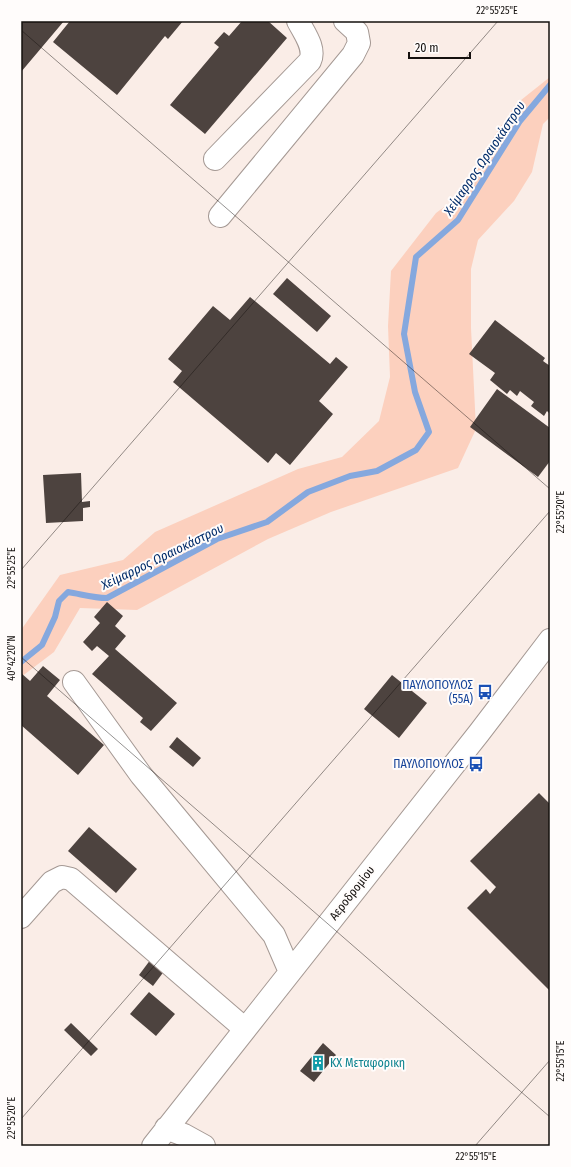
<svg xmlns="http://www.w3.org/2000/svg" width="571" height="1167" font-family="'Fira Sans Condensed',sans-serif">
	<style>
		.green { fill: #fcd0be }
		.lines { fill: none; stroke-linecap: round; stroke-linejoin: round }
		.stream { stroke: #85a8de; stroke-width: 6 }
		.building { fill: #4d433f }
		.minor-casing { stroke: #a59994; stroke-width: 24 }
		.minor { stroke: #fff; stroke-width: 22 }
		.ticks { fill: none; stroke: #14100e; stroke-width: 1; stroke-opacity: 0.45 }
		.labels { text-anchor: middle; stroke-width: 4; stroke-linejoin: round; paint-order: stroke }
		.transit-label { font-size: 12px; fill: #164399; stroke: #fffcfb; text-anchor: end }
		.street-label { font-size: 12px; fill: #14100e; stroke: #fffcfb }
		.culture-label { font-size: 12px; fill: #0d838f; stroke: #fffcfb; text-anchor: start }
		.water-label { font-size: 13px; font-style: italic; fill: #002b69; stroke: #fffcfb }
		.neatline { fill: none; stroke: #14100e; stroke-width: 1.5 }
		.ticks-label { font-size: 10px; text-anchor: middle; fill: #14100e }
	</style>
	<rect width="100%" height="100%" fill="#faede7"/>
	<path class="green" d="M550 77V117L543 124 532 172 514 201 478 240 471 269V328L476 429 458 468 331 512 268 539 137 610 80 608 54 652 21 677V630L60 575 123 560 155 532 298 469 342 457 379 421 390 377 388 326 391 271 436 213 463 193 492 139 516 104Z"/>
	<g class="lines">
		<path class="stream" d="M21 662 42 645 55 617 59 601 68 592C81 594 93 598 107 598L217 539 267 522 308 492 350 476 377 471 416 450 429 432 415 392 404 334 416 257 458 220 520 121 550 85"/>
	</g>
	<path class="building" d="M21 21H64L21 72Z
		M70 21H183L168 39 165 36 117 95 53 42Z
		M242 21H268L287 38 205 134 170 105 219 47 214 43 224 32 229 36Z
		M287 278 331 316 317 332 273 294Z
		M250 297 330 364 336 357 348 367 319 401 333 414 290 465 276 453 268 463 173 382 182 371 168 359 213 306 230 320Z
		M495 320 545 358 543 361 550 366V414L547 411 544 416 531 406 534 402 520 391 517 396 510 390 507 394 490 380 495 373 469 354Z
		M497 389 550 428V461L538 477 470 427Z
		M81 473 82 502 90 501V507L83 508V521L46 523 43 475Z
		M107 602 123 616 115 626 126 636 115 649 177 703 151 731 140 722 143 718 92 674 109 656 97 646 92 651 83 642 100 623 94 617Z
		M43 666 60 680 47 696 104 745 78 775 21 725V673L30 681Z
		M392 675 427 703 399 738 364 709Z
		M177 737 201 758 193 767 169 747Z
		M539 793 550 804V991L467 908 486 889 490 894 496 887 470 861Z
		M89 827 137 869 116 893 68 851Z
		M154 955 168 966 153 986 139 975Z
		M149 992 175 1014 156 1036 130 1014Z
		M71 1023 98 1049 91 1056 64 1030Z
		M323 1043 336 1055 314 1082 300 1071Z"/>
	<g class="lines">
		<defs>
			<path id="minor" d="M215 159 310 61C316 48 304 33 298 21
				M220 216 353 55 359 43 357 32 345 21
				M74 682 141 775 274 935 290 972
				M21 917 52 882 62 877 71 879 245 1029
				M166 1128 184 1135 204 1146
				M153 1146 479 733 550 640"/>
		</defs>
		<use href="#minor" class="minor-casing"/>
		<use href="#minor" class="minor"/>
	</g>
	<path class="ticks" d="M21 30 550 489M21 570 498 21M21 657 550 1117M21 1119 550 511M475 1146 550 1060"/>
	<defs>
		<symbol id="bus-bare" viewBox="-9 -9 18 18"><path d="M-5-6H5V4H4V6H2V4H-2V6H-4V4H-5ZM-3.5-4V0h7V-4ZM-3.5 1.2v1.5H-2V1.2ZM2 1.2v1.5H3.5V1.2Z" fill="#1a4fb4" stroke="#fffcfb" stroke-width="2.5" paint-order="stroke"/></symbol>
		<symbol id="building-bare" viewBox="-9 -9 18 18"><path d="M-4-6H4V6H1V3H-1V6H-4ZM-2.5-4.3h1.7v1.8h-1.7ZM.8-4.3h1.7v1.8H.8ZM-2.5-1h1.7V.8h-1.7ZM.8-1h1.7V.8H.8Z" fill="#0f9aa8" stroke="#fffcfb" stroke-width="2.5" paint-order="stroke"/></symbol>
	</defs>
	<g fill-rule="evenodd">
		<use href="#bus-bare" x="474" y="681" width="22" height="22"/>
		<use href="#bus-bare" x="465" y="753" width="22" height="22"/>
		<use href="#building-bare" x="307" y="1052" width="22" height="22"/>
	</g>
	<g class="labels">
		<g class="transit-label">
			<text x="473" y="689">ΠΑΥΛΟΠΟΥΛΟΣ<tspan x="473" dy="14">(55Α)</tspan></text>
			<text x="464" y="768">ΠΑΥΛΟΠΟΥΛΟΣ</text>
		</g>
		<g class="street-label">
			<text transform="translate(352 893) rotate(-52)" y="4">Αεροδρομίου</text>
		</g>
		<g class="culture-label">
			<text x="330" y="1067">ΚΧ Μεταφορικη</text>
		</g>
		<g class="water-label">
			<text transform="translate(484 158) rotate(-56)" y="5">Χείμαρρος Ωραιοκάστρου</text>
			<text transform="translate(162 556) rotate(-26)" y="5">Χείμαρρος Ωραιοκάστρου</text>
		</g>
	</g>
	<rect width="571" height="1167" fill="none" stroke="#fffcfb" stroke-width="44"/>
	<path d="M409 52v6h61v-6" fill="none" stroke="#14100e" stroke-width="2"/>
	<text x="415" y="52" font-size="12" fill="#14100e" stroke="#fffcfb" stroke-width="3" paint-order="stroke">20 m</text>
	<rect x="22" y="22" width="527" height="1123" class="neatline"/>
	<g class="ticks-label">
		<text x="497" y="14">22°55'25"E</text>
		<text transform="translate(560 512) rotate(-90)" y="4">22°55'20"E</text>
		<text transform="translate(11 568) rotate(-90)" y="4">22°55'25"E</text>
		<text transform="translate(11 658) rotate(-90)" y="4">40°42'20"N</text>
		<text transform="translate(560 1061) rotate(-90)" y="4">22°55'15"E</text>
		<text transform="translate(11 1118) rotate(-90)" y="4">22°55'20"E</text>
		<text x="476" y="1160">22°55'15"E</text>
	</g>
</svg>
